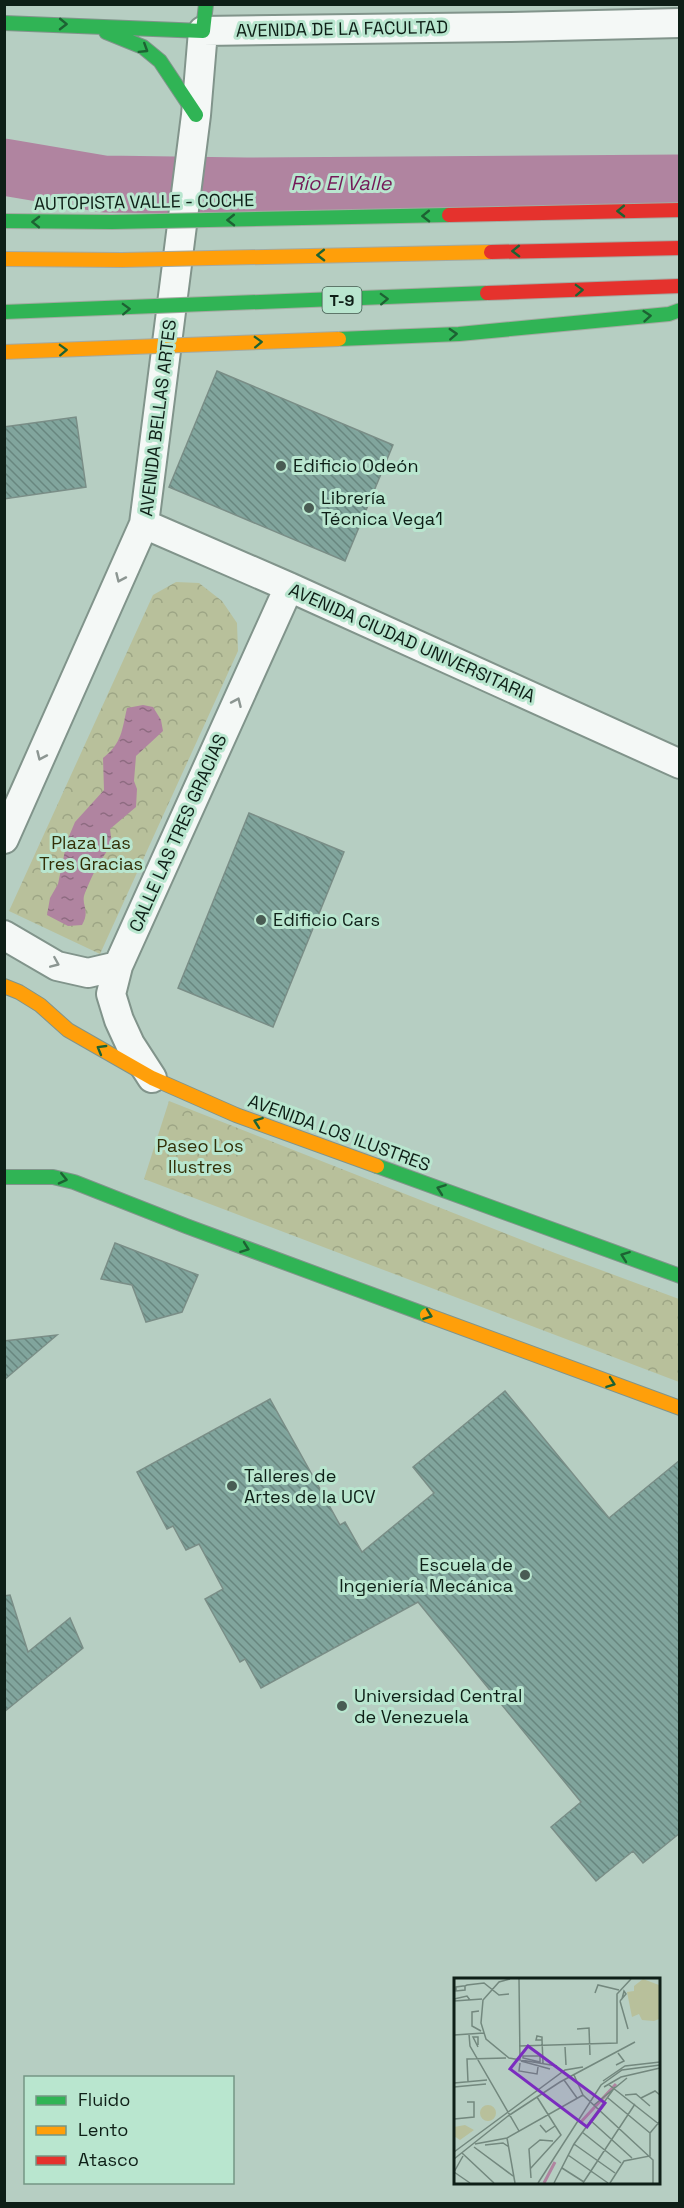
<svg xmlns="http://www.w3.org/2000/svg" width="684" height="2208" font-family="'Space Grotesk',sans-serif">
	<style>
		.forest { fill: url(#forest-crowns) }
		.water { fill: url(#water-ripples) }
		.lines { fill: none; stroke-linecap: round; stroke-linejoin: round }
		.river { stroke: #b084a0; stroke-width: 57 }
		.building { fill: url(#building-back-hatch); stroke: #7a8e87; stroke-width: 1.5 }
		.street-casing { stroke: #81948b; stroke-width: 32 }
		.fast-casing { stroke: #81948b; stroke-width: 16 }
		.slow-casing { stroke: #81948b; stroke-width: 16 }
		.street { stroke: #f4f8f6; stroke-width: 28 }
		.fast { stroke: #30b455; stroke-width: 14 }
		.slow { stroke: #ff9f0a; stroke-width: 14 }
		.fast-bridge-casing { stroke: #a4aaa2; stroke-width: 16; stroke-linecap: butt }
		.slow-bridge-casing { stroke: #a4aaa2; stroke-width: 16; stroke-linecap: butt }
		.jam-bridge-casing { stroke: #a4aaa2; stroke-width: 16; stroke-linecap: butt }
		.fast-bridge { stroke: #30b455; stroke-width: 14 }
		.slow-bridge { stroke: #ff9f0a; stroke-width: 14 }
		.jam-bridge { stroke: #e5322d; stroke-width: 14 }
		.oneway { stroke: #1d6233 }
		.oneway2 { stroke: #8c9692 }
		.poi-dot { fill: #495c53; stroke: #b9e6cf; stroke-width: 2 }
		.labels { text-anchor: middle; stroke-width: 6; stroke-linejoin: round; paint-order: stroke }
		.shield { fill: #b9e6cf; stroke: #415b4e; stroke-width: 1.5 }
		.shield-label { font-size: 16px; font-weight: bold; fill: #0e1f17 }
		.street-label { font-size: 18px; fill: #0e1f17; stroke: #b9e6cf }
		.poi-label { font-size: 18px; fill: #0e1f17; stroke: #b9e6cf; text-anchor: start }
		.park-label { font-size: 18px; fill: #333008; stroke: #b9e6cf }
		.water-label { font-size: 20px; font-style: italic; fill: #741958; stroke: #b9e6cf }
		.inset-river { fill: none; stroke: #b084a0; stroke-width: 3 }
		.inset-road { fill: none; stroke: #73887e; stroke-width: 1.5 }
		.view { fill: #7b2cbf; fill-opacity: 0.15; stroke: #7b2cbf; stroke-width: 3 }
		.inset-edge { fill: none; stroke: #0e1f17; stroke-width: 3 }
	</style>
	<defs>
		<pattern id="forest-crowns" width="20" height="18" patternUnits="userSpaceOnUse" patternTransform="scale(1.5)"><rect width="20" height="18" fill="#b8c09b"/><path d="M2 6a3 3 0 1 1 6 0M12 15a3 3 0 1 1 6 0" fill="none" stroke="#9da585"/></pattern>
		<pattern id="water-ripples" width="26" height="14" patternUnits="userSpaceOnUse" patternTransform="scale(1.5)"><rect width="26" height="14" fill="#b084a0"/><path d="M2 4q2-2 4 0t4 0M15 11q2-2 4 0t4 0" fill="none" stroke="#8e6b81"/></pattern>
		<pattern id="building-back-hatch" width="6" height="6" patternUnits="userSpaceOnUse" patternTransform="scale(1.5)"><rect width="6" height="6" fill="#81a59d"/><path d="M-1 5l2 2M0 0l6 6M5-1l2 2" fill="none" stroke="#68867f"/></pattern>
	</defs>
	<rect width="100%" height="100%" fill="#b6cec2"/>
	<path class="forest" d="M176 582 199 583 222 601 237 623 238 651 100 954 9 911 153 595Z
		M169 1101 555 1253 679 1299V1382L144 1179Z"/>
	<path class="water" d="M143 705 153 707 161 720 163 731 136 756 134 781 137 789 136 807 110 829 112 844C100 860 92 875 85 893 80 905 91 909 82 925L68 926 47 915 50 898 58 884 67 841 75 822 104 790 103 758C122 743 122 730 127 708Z"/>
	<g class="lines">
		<path class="river" d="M4 167 104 184 246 186 680 183"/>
	</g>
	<path class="building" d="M217 371 393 445 345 561 169 487Z
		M76 417 86 487 4 499V427Z
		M249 813 344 852 273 1027 178 988Z
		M115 1243 198 1275 182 1312 146 1322 132 1285 101 1279Z
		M57 1335 4 1380V1341Z
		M505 1391 609 1518 680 1460V1833L643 1863 633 1851 596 1881 551 1827 581 1802 418 1602 261 1688 245 1659 240 1662 205 1599 223 1589 199 1544 186 1550 173 1526 167 1529 137 1472 270 1399 340 1525 345 1522 362 1552 434 1493 413 1467Z
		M10 1595 28 1652 70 1618 83 1648 4 1712V1596Z"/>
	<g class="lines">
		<defs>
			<path id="street" d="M144 524 289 587 680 764
				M4 839 144 524 196 115 203 31 511 27 680 23
				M4 935 57 966 88 973 118 966
				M152 1078 130 1044 119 1020 111 994 118 966 289 587"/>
			<path id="fast" d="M4 23 203 31 206 4
				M106 32 143 47 160 61 196 115
				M377 1166 680 1276
				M4 1177H53L74 1182 186 1226 427 1315"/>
			<path id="slow" d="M4 986 19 992 40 1005 68 1030 152 1078 236 1115 377 1166
				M427 1315 680 1408"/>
		</defs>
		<use href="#street" class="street-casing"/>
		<use href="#fast" class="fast-casing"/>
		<use href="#slow" class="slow-casing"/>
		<use href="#street" class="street"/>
		<use href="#fast" class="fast"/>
		<use href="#slow" class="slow"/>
		<defs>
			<path id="fast-bridge" d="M4 221 112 222 449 215
				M4 312 487 293
				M339 339 459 334 669 314 680 310"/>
			<path id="slow-bridge" d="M4 259 122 260 491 252
				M4 352 339 339"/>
			<path id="jam-bridge" d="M449 215 680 210
				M491 252 680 248
				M487 293 680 286"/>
		</defs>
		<use href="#fast-bridge" class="fast-bridge-casing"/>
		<use href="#slow-bridge" class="slow-bridge-casing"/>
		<use href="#jam-bridge" class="jam-bridge-casing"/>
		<use href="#fast-bridge" class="fast-bridge"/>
		<use href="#slow-bridge" class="slow-bridge"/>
		<use href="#jam-bridge" class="jam-bridge"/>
	</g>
	<defs><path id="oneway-chevron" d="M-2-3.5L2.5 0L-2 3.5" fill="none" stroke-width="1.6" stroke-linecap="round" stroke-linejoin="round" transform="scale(1.5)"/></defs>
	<g class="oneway">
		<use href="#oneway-chevron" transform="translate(63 24) rotate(1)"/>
		<use href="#oneway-chevron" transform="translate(144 49) rotate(32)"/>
		<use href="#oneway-chevron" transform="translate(621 211) rotate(179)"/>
		<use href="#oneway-chevron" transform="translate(426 216) rotate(179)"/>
		<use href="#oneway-chevron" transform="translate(231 220) rotate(179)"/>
		<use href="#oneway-chevron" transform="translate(36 222) rotate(-179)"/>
		<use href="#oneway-chevron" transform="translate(516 251) rotate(179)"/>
		<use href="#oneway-chevron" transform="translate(321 255) rotate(179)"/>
		<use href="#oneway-chevron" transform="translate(579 290) rotate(-2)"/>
		<use href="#oneway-chevron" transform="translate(384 299) rotate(-2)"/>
		<use href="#oneway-chevron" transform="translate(126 309) rotate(-2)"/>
		<use href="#oneway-chevron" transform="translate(647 316) rotate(-5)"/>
		<use href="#oneway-chevron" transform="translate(453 334) rotate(-3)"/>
		<use href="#oneway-chevron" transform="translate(258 342) rotate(-2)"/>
		<use href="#oneway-chevron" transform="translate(63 350) rotate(-2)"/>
		<use href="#oneway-chevron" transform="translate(101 1049) rotate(-150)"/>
		<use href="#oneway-chevron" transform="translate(258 1122) rotate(-160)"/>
		<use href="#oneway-chevron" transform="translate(63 1179) rotate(13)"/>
		<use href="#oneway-chevron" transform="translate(441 1189) rotate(-160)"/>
		<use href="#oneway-chevron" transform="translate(245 1248) rotate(20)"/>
		<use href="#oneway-chevron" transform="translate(625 1256) rotate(-160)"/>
		<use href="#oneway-chevron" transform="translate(428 1315) rotate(20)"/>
		<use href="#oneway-chevron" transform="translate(611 1383) rotate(20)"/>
	</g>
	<g class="oneway2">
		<use href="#oneway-chevron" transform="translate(120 578) rotate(114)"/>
		<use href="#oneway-chevron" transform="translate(237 702) rotate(-66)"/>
		<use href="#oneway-chevron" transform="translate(41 756) rotate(114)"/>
		<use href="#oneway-chevron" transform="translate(55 963) rotate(23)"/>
	</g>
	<g class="poi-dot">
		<circle cx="281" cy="466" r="6"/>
		<circle cx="309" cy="508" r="6"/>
		<circle cx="261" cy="920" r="6"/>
		<circle cx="232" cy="1486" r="6"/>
		<circle cx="525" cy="1575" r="6"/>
		<circle cx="342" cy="1706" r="6"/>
	</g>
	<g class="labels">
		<rect class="shield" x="322.5" y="287" width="39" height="26" rx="4.5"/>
		<g class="shield-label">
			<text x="342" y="306">T-9</text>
		</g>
		<g class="street-label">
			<text transform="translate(342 29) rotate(-1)" y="6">AVENIDA DE LA FACULTAD</text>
			<text transform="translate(144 202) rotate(-1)" y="6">AUTOPISTA VALLE - COCHE</text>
			<text transform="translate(158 418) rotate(-83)" y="6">AVENIDA BELLAS ARTES</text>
			<text transform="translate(412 643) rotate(24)" y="6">AVENIDA CIUDAD UNIVERSITARIA</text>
			<text transform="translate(178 833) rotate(-66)" y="6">CALLE LAS TRES GRACIAS</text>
			<text transform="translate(339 1133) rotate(20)" y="6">AVENIDA LOS ILUSTRES</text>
		</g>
		<g class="poi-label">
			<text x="293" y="472">Edificio Odeón</text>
			<text x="321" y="504">Librería<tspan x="321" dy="21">Técnica Vega1</tspan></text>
			<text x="273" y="926">Edificio Cars</text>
			<text x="244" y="1482">Talleres de<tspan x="244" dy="21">Artes de la UCV</tspan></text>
			<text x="513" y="1571" text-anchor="end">Escuela de<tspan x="513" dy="21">Ingeniería Mecánica</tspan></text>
			<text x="354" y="1702">Universidad Central<tspan x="354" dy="21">de Venezuela</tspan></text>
		</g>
		<g class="park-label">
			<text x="91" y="849">Plaza Las<tspan x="91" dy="21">Tres Gracias</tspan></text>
			<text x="200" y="1152">Paseo Los<tspan x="200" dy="21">Ilustres</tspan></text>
		</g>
		<g class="water-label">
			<text x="341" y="190">Río El Valle</text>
		</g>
	</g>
	<g transform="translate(454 1978)">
		<rect width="206" height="206" fill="#b6cec2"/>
		<path d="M189 1 205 7V41L200 43 188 42 185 36 178 39 173 14 180 13V8ZM26 135a8 8 0 1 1 16 0a8 8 0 1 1-16 0ZM11 147 20 152 6 162 0 158V149Z" fill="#b8c09b"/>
		<path class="inset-river" d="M126 145 162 106M90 205 101 184"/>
		<path class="inset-road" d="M56 1 45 4 29 22 27 45 32 61 55 80 103 88M65 1 66 82M11 8V12L2 13V9L9 8H11L13 7 30 5 45 17 55 16M141 15 144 7 165 12M0 21 13 18 16 22M0 23 28 21M166 23 174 51M166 23 172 16 170 13 168 21M25 33 18 34V48L27 53M123 51 135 50 136 77M15 56 16 68 65 153M0 57 30 55M83 58 88 59V62H82ZM88 62 89 85M24 67V59H19L24 69M65 68 163 65V16L177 1M111 69 112 87M69 78H86V84L69 80ZM67 83 96 91M66 85 65 93 83 96 84 89M162 87 170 83 164 75M120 97 129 117 199 182V205M110 102 123 120M149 103 171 88 206 84M14 104 13 81 52 80M0 105 33 102M154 106 206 147M0 109 32 106M150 109 167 99 206 90M171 117 182 116 196 128M154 120 196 155M187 120 201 113 206 117M140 127 173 100M0 141 20 139V124H13M136 142 178 180M86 147 92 154 101 148M128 154 167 185M53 160 61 205M21 166 53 160 129 117M120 166 161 195M31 167 49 165 55 169M20 169 59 198M0 174 111 92 129 89M8 175 40 205M114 177 154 205M0 181 54 138 106 104 181 64M108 190 130 204M76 191 107 157 83 119M0 194 16 205M0 194 9 178M77 200 75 171 86 162 99 163M84 205 147 107 168 92 206 87M100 205 120 166 161 109M129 205 181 126M156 205 170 183 196 178V155L206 143"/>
		<path class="view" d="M74 68 151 125 133 149 56 91Z"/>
		<rect width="206" height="206" class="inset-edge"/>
	</g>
	<rect width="684" height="2208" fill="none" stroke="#0e1f17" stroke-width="12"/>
	<rect x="24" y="2076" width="210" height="108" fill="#b9e6cf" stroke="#759685" stroke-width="1.5"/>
	<rect x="36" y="2096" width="30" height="9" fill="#30b455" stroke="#759685" stroke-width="1.5"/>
	<text x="78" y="2106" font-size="18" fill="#0e1f17">Fluido</text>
	<rect x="36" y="2126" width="30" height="9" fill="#ff9f0a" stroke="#759685" stroke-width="1.5"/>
	<text x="78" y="2136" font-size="18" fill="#0e1f17">Lento</text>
	<rect x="36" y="2156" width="30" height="9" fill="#e5322d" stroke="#759685" stroke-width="1.5"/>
	<text x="78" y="2166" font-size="18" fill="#0e1f17">Atasco</text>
</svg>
